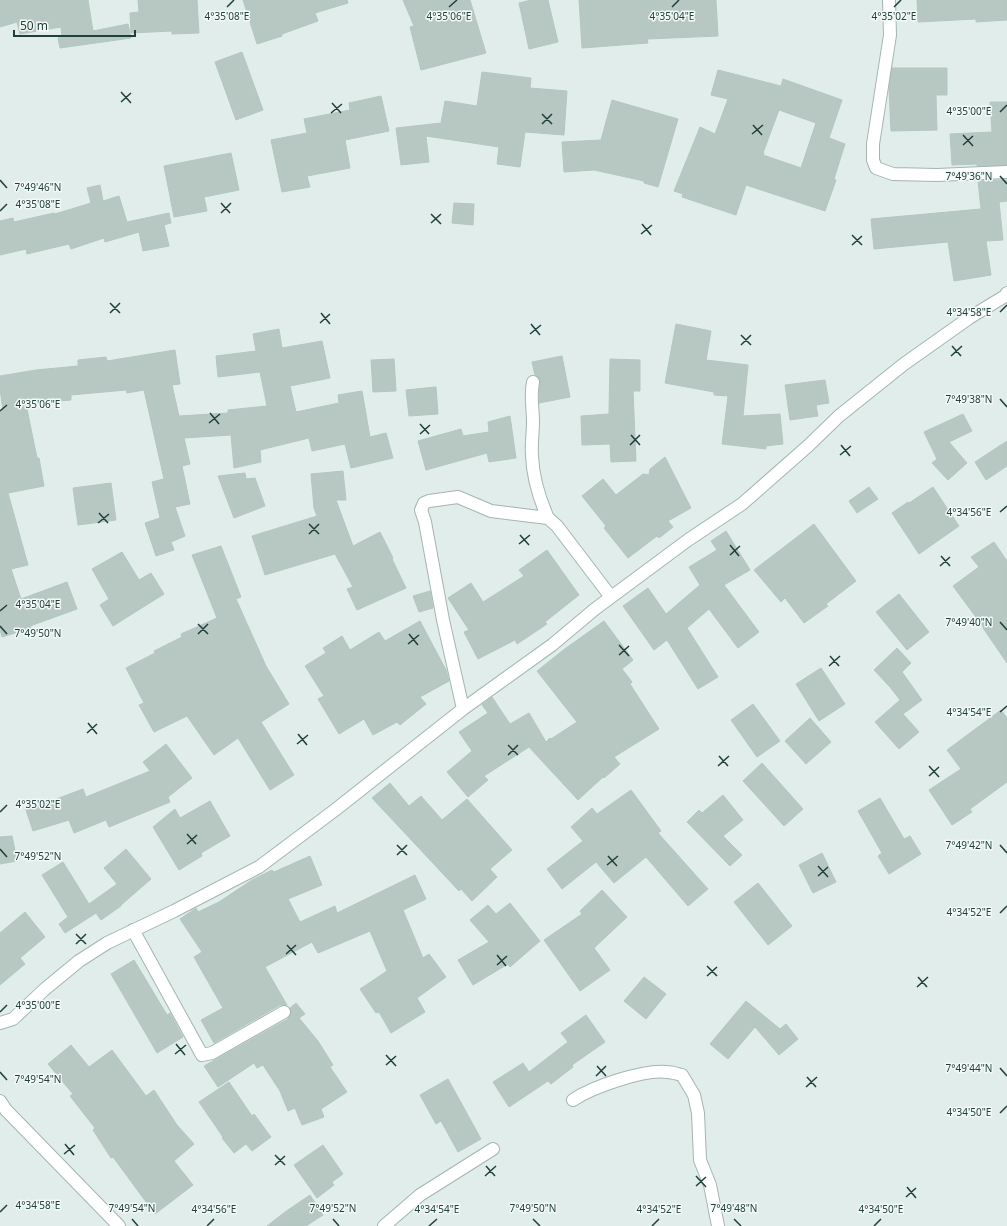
<svg xmlns="http://www.w3.org/2000/svg" width="1007" height="1226" font-family="'Noto Sans',sans-serif">
	<style>
		.building { fill: #b7c8c3; stroke: #b3c7c2; fill-rule: evenodd }
		.lines { fill: none; stroke-linecap: round; stroke-linejoin: round }
		.street-casing { stroke: #a3b5b2; stroke-width: 14 }
		.street { stroke: #fff; stroke-width: 12 }
		.ticks { fill: none; stroke: #203f3b; stroke-width: 1.5 }
		.ticks-label { font-size: 10px; text-anchor: middle; fill: #203f3b; stroke: #f2f9f7; stroke-width: 3; stroke-linejoin: round; paint-order: stroke }
	</style>
	<rect width="100%" height="100%" fill="#e1edea"/>
	<path class="building" d="M0 0H88L93 31 128 24 131 38 60 48 58 38 62 37 61 27 20 34 17 22 0 27Z
		M138 0H197L199 33 172 34V31L131 33 130 13 139 12Z
		M243 0H347L348 3 315 13 318 21 282 34V36L257 44Z
		M403 0H470L486 53 421 70 410 27 414 26Z
		M531 0H548L558 42 529 49 519 3Z
		M579 0H716L718 36 647 39 648 43 582 48Z
		M917 0H1007V20L976 22V19L918 22Z
		M242 52 263 110 236 120 215 62Z
		M892 68H947V95H936L937 130 891 131 889 88Z
		M718 70 781 86 783 79 842 100 829 138 845 144 834 179 836 180 825 211 746 185 736 215 682 197 683 194 674 191 700 127 715 134 728 99 711 95ZM779 110 816 123 801 168 763 155 764 153H763Z
		M482 72 531 78 530 88 567 91 564 135 525 132 520 167 497 164 499 147 426 136 429 162 401 165 396 128 441 123 445 101 477 106Z
		M381 96 389 131 345 140 350 168 307 176 310 187 282 192 271 140 307 133 304 119 350 110 349 103Z
		M612 100 678 119 658 187 644 183V181L594 170 564 172 562 142 601 140Z
		M990 102H1007V165L977 166V164L952 165 950 134 992 132Z
		M231 153 239 190 204 197 207 211 174 217 164 166Z
		M1007 180V201L999 202 1003 240 986 241 991 275 954 281 948 242 874 249 871 219 981 209 978 181Z
		M100 185 103 201 119 196 127 222 169 213 171 223 164 225 169 246 143 251 139 232 105 242 104 238 71 249 69 244 27 254 26 249 0 255V221L13 218 14 222 54 213 55 214 91 203 87 188Z
		M454 203 474 204 473 225 452 223Z
		M676 324 711 331 706 360 748 365 743 416 780 414 783 444 766 446V449L722 444 728 396 714 395V392L665 383Z
		M279 329 282 348 322 341 330 378 290 386 296 412 339 403 338 395 362 391 370 437 386 433 393 458 351 468 345 444 312 451 309 438 260 450 261 462 234 468 231 435 184 438 190 464 182 466 190 504 175 507 185 536 171 542 174 550 156 556 145 523 160 518 152 482 164 479 144 390 127 393 126 390 71 395V400L26 404 37 458H39L44 486 8 493 28 565 11 569 21 599 67 582 77 609 30 626 31 628 2 637 0 630V411H3L0 388V376L36 370 78 366V360L106 357 107 361 175 350 180 384 172 385 179 416 228 413V410L267 406 260 372 218 377 216 356 256 351 253 334Z
		M562 356 570 397 539 403 540 380 535 375 532 362Z
		M394 359 396 391 373 392 371 360Z
		M610 359 640 360V391H633L636 461 611 462 610 444 582 445 581 416 609 414Z
		M825 380 829 403 816 405 818 416 790 420 785 385Z
		M436 387 438 414 409 416 406 390Z
		M963 414 972 431 949 442 967 463 948 480 932 463 937 459 924 432Z
		M510 416 516 458 489 462 487 453 426 470 418 441 461 429 463 436 489 432 488 422Z
		M1007 441V466L986 480 975 462Z
		M665 457 691 508 668 521 673 527 659 538 657 536 628 558 604 528 606 526 582 496 603 479 616 495 643 474 649 475 650 469Z
		M343 471 346 500H336L353 546 380 532 393 558 392 559 406 588 357 610 347 589 353 587 335 554 265 575 252 536 317 516 314 508 311 474Z
		M245 473 246 479 255 478 265 506 234 518 218 476Z
		M111 483 116 520 78 525 73 488Z
		M869 487 878 499 857 513 849 501Z
		M933 487 959 526 919 554 892 513 908 502 909 503Z
		M814 524 856 581 826 604 828 606 804 623 785 598 781 602 754 570Z
		M726 531 750 570 724 585 759 632 738 648 709 609 687 628 718 677 698 689 667 640 654 650 623 606 648 588 666 614 700 585 689 567 717 550 711 541Z
		M994 542 1007 561V663L983 628H984L953 586 979 567 971 557Z
		M221 546 241 597 236 599 266 666 289 704 261 722 294 775 270 790 238 738 214 755 187 716 154 732 139 705 144 703 126 668 155 653 154 651 182 637 181 634 217 618 192 555Z
		M547 550 579 595 545 622 547 624 517 644 515 640 478 659 464 632 469 630 448 598 471 583 483 602 524 576 519 570Z
		M122 552 139 580 151 573 164 594 113 626 100 605 109 599 92 569Z
		M430 591 433 608 419 612 413 596Z
		M899 594 929 632 907 650 876 612Z
		M420 621 446 670 449 681 420 697 426 704 400 725 397 722 373 735 364 719 339 734 318 699 324 696 305 666 326 653 323 648 342 636 350 650 379 632 385 641Z
		M604 621 633 660 622 669 632 682 630 684 659 729 614 757 620 764 604 778 603 777 578 800 529 747 484 776 488 780 468 797 447 772 472 751 459 732 488 713 482 705 492 697 510 724 529 713 546 742 550 738 551 739 577 722 537 671 566 648Z
		M897 648 911 663 902 672 922 700 903 714 919 732 899 749 875 722 900 700 890 687 874 670Z
		M821 668 845 704 819 721 796 684Z
		M753 704 780 741 757 757 731 720Z
		M1001 710 1007 718V782L970 809 972 812 952 825 929 790 961 769 947 750Z
		M810 718 831 742 806 764 785 741Z
		M166 744 192 778 168 797 170 802 109 827 106 820 74 833 69 820 33 831 25 807 50 799 51 801 83 789 86 797 150 771 143 762Z
		M762 763 803 809 784 826 743 781Z
		M390 783 409 806 421 796 442 820 467 799 512 850 490 869 497 877 472 901 461 889 459 891 372 798Z
		M631 790 661 831 658 833 708 889 688 906 646 857 614 883 596 862 562 889 547 869 583 841 571 827 592 808 597 814Z
		M723 795 743 820 723 836 742 855 730 866 687 822 699 810 702 813Z
		M880 798 904 839 910 836 921 854 889 874 878 856 882 853 858 811Z
		M210 801 230 836 201 853 202 856 179 870 153 827 175 809 180 818Z
		M12 836 17 861 0 864V837Z
		M126 849 151 879 121 905V906L101 920 96 913 65 933 59 924 68 917 42 875 63 862 89 904 117 884 104 868Z
		M822 853 836 882 813 893 799 865Z
		M310 856 322 885 288 899 300 922 335 906 337 913 415 875 426 899 403 910 423 958 429 954 446 977 417 998 425 1012 391 1033 379 1012 376 1013 360 989 387 971 370 931 318 953 312 942 265 967 287 1005H280L214 1043 201 1020 223 1008 194 957 202 952 180 919 196 908 198 912 219 902 252 880 272 870 274 872Z
		M758 883 792 926 768 945 734 902Z
		M602 890 627 917 594 948 610 970 580 991 544 940 582 914 580 911Z
		M510 903 540 941 510 967 508 964 473 985 458 960 489 942 470 920 488 905 496 914Z
		M25 912 45 937 20 958 25 964 0 985V933Z
		M134 960 167 1015 170 1013 183 1037 157 1053 111 974Z
		M644 977 666 994 646 1019 624 1001Z
		M746 1001 780 1029 786 1024 798 1039 779 1055 755 1027 728 1059 710 1044Z
		M296 1003 305 1014 299 1018 318 1041 333 1065 330 1067 347 1092 321 1109 324 1117 302 1125 295 1108 288 1111 280 1091 263 1065 257 1068 254 1063 218 1087 204 1066 288 1019 291 1012 290 1008Z
		M586 1015 605 1042 572 1065 573 1067 551 1084 548 1081 509 1107 493 1082 523 1063 529 1072 568 1042 561 1033Z
		M71 1045 89 1067 112 1050 146 1096 154 1090 177 1125 194 1144 174 1161 193 1185 155 1214 113 1157 111 1158 93 1130 95 1128 70 1096 73 1094 48 1064Z
		M448 1079 481 1139 458 1152 441 1121 436 1124 420 1095Z
		M229 1082 252 1116 254 1114 271 1137 252 1151 246 1144 234 1153 222 1138 223 1137 199 1102Z
		M323 1145 343 1174 332 1182 334 1185 317 1198 294 1165Z
		M310 1195 323 1215 306 1226H267L285 1212Z"/>
	<g class="lines">
		<defs>
			<path id="street" d="M889 0 890 35 873 144V160L876 168 893 174 937 175 1007 172
				M533 382C530 397 533 407 533 422 533 433 531 445 532 456 533 478 539 498 548 518
				M463 709 443 620 425 522 421 510 424 503 429 501 458 497 491 511 548 518 557 526 611 597
				M133 930 202 1055 212 1053 284 1012
				M0 1023 13 1019 45 989 79 961 107 943 174 911 259 867 335 810 463 709 552 645 595 609 688 540 742 504 808 446 839 416 904 364 969 318 1005 296 1007 293
				M573 1100C592 1087 644 1069 667 1072 672 1072 677 1074 682 1075L694 1095 698 1113 700 1160 710 1185 718 1226
				M0 1101 6 1110 119 1226
				M384 1226 420 1195 493 1149"/>
		</defs>
		<use href="#street" class="street-casing"/>
		<use href="#street" class="street"/>
	</g>
	<path class="ticks" d="M227 7 234 0M449 7 457 0M672 7 679 0M894 7 901 0M121 92 131 103M121 102 131 93M332 103 341 113M1000 112 1007 105M331 113 342 104M542 114 552 124M542 124 552 114M753 125 762 135M752 134 763 125M963 135 973 146M963 145 973 136M1000 176 1007 184M0 180 7 188M221 203 230 213M0 211 7 204M221 213 231 203M431 214 441 224M431 223 441 214M642 224 651 235M641 234 652 225M852 235 862 245M852 245 862 236M110 303 120 313M1000 312 1007 305M110 313 120 303M321 313 330 324M320 323 330 314M531 324 540 335M530 334 541 325M741 335 751 345M741 345 751 335M952 346 961 356M951 356 962 346M1000 399 1007 407M0 411 7 405M210 413 219 424M209 423 220 414M420 424 429 434M420 434 430 425M631 435 640 445M630 445 640 435M841 445 850 456M840 455 851 446M1000 512 1007 506M99 513 108 523M98 523 109 514M309 524 319 534M309 534 319 524M520 535 529 545M519 544 530 535M730 545 739 556M730 555 740 546M941 556 950 566M940 566 950 557M0 611 7 605M1000 622 1007 630M198 624 208 634M0 626 7 634M198 634 208 624M409 634 418 645M408 644 419 635M619 645 629 656M619 655 629 646M830 656 839 666M829 666 840 656M1000 712 1007 706M88 723 97 734M87 733 97 724M298 734 307 745M297 744 308 735M508 745 518 755M508 755 518 745M719 756 728 766M718 766 729 756M929 766 939 777M929 776 939 767M0 812 7 805M187 834 196 844M187 844 197 835M397 845 407 855M1000 845 1007 853M0 849 7 857M397 855 407 845M608 856 617 866M607 865 618 856M818 866 828 877M818 876 828 867M1000 913 1007 906M76 934 86 944M76 944 86 934M287 945 296 955M286 954 296 945M497 955 506 966M497 965 507 956M707 966 717 976M707 976 717 967M918 977 927 987M917 987 928 977M0 1012 7 1005M176 1044 185 1055M175 1054 186 1045M386 1055 396 1066M386 1065 396 1056M597 1066 606 1076M1000 1068 1007 1076M0 1072 7 1080M596 1076 606 1066M807 1077 816 1087M806 1087 817 1077M1000 1113 1007 1106M65 1144 74 1155M64 1154 75 1145M275 1155 285 1165M275 1165 285 1156M486 1166 495 1176M485 1176 496 1166M696 1176 706 1187M696 1186 706 1177M907 1187 916 1198M906 1197 916 1188M0 1212 7 1205M132 1219 138 1226M333 1219 339 1226M533 1219 540 1226M734 1219 741 1226M207 1226 214 1219M429 1226 437 1219M652 1226 659 1219M874 1226 881 1219"/>
	<g class="ticks-label">
		<text x="227" y="20">4°35'08"E</text>
		<text x="449" y="20">4°35'06"E</text>
		<text x="672" y="20">4°35'04"E</text>
		<text x="894" y="20">4°35'02"E</text>
		<text x="969" y="115">4°35'00"E</text>
		<text x="969" y="180">7°49'36"N</text>
		<text x="38" y="191">7°49'46"N</text>
		<text x="38" y="208">4°35'08"E</text>
		<text x="969" y="316">4°34'58"E</text>
		<text x="969" y="403">7°49'38"N</text>
		<text x="38" y="408">4°35'06"E</text>
		<text x="969" y="516">4°34'56"E</text>
		<text x="38" y="608">4°35'04"E</text>
		<text x="969" y="626">7°49'40"N</text>
		<text x="38" y="637">7°49'50"N</text>
		<text x="969" y="716">4°34'54"E</text>
		<text x="38" y="808">4°35'02"E</text>
		<text x="969" y="849">7°49'42"N</text>
		<text x="38" y="860">7°49'52"N</text>
		<text x="969" y="916">4°34'52"E</text>
		<text x="38" y="1009">4°35'00"E</text>
		<text x="969" y="1072">7°49'44"N</text>
		<text x="38" y="1083">7°49'54"N</text>
		<text x="969" y="1116">4°34'50"E</text>
		<text x="38" y="1209">4°34'58"E</text>
		<text x="132" y="1212">7°49'54"N</text>
		<text x="333" y="1212">7°49'52"N</text>
		<text x="533" y="1212">7°49'50"N</text>
		<text x="734" y="1212">7°49'48"N</text>
		<text x="214" y="1213">4°34'56"E</text>
		<text x="437" y="1213">4°34'54"E</text>
		<text x="659" y="1213">4°34'52"E</text>
		<text x="881" y="1213">4°34'50"E</text>
	</g>
	<path d="M14 30v6h121v-6" fill="none" stroke="#203f3b" stroke-width="2"/>
	<text x="20" y="30" font-size="12" fill="#203f3b" stroke="#f2f9f7" stroke-width="3" paint-order="stroke">50 m</text>
</svg>
